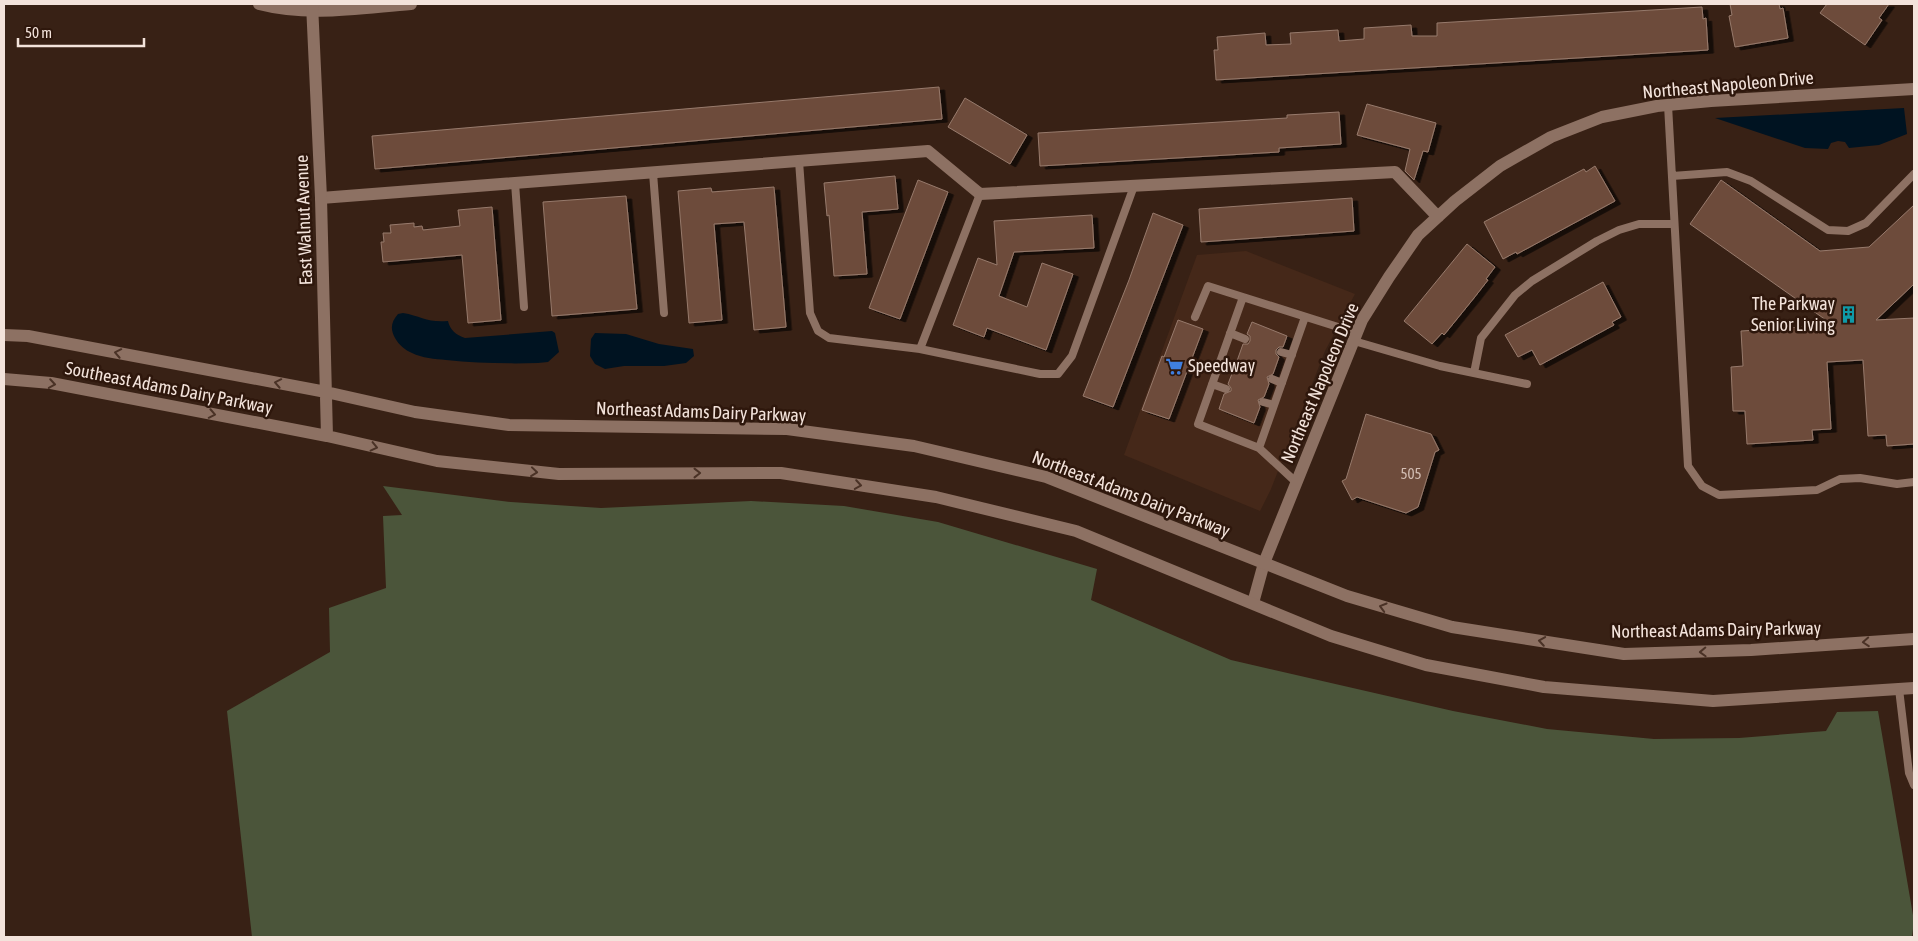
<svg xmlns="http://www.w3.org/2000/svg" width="1918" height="941" font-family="'Asap Condensed',sans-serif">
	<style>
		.built { fill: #452819 }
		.green { fill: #4b553a }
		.water { fill: #001321 }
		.building { fill: #6d4c3b; stroke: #977a6c; filter: url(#shadow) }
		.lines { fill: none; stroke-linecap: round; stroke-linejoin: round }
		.lane { stroke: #8d7163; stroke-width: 8 }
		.street { stroke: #8d7163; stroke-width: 12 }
		.secondary { stroke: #8d7163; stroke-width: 12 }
		.oneway { stroke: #4a3226 }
		.labels { text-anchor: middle; stroke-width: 5; stroke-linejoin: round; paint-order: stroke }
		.number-label { font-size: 15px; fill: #d2bdb3 }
		.street-label { font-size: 18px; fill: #f3e3db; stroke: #2e170c }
		.poi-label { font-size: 18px; fill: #f3e3db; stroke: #2e170c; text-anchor: end }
	</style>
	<defs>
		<filter id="shadow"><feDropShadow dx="5.5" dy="3" stdDeviation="0" flood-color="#0009"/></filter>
	</defs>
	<rect width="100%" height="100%" fill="#382115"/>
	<path class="built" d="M1246 251 1355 294 1325 351 1271 489 1260 511 1124 455 1197 255Z"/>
	<path class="green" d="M383 486 511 502 601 508 751 501 844 506 938 522 1097 569 1091 600 1231 660 1453 711 1547 729 1654 739 1739 738 1826 731 1837 712 1878 711 1914 921 1912 937H252L227 711 330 652 329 608 386 588 383 516 402 515Z"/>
	<path class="water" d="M1904 108 1907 134 1879 145 1849 148 1845 142 1838 141 1831 143 1828 149 1805 148 1715 118Z
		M403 313C421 316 428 323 448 321 450 330 456 335 465 338L552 331 555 333 559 352 548 362 538 363C507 364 476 363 446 360 435 359 422 358 412 353 405 350 399 345 395 338 390 329 391 322 398 314Z
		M595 333 626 334 659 344 693 349 694 356 686 363 664 366H624L605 369 595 364 590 356 591 339Z"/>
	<path class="building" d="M1730 4H1779L1780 9 1783 8 1788 38 1735 47 1729 16 1732 15Z
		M1827 4H1889L1879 18 1882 20 1865 45 1820 13Z
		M1702 7 1703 19 1706 18 1708 50 1216 80 1214 50H1218L1217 37 1265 33 1266 45 1291 44 1290 33 1338 30 1339 41 1364 39V28L1411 25 1412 36H1437V23Z
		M939 87 942 119 375 169 372 136Z
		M965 98 1027 135 1010 164 948 127Z
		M1367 104 1436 123 1428 152 1423 151 1414 180 1405 171 1410 149 1357 135Z
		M1339 112 1341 144 1279 148V152L1040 166 1038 133 1287 118V115Z
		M1595 166 1615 201 1517 254 1516 252 1503 259 1484 222 1584 169 1586 172Z
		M895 176 898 209 862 212 867 274 834 276 829 215 827 216 824 183Z
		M918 180 948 192 900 319 869 308Z
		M1721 180 1820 251 1869 247 1914 205V284L1876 320 1914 318V444L1887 446 1886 435 1868 436 1863 360 1827 362 1831 429 1812 430 1813 440 1747 444 1745 411H1733L1731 367 1743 366 1741 331 1833 325 1690 224Z
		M774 187 786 327 754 330 744 222 714 224 722 320 689 323 678 191 711 188 712 192Z
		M626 196 637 309 552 316 543 202Z
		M1352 198 1354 231 1201 242 1199 209Z
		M492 207 501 320 468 323 462 255 383 262 381 242H384L383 233H391L390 225 414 223V227L422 226 423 230 460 226 458 210Z
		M1153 213 1183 225 1113 407 1083 396 1129 280Z
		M1092 215 1094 248 1014 252 999 296 1027 307 1042 263 1073 274 1046 350 987 328 984 337 953 325 978 258 997 265 994 221Z
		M1467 244 1495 267 1486 279 1488 280 1474 298 1444 335 1442 333 1432 344 1404 321Z
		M1603 282 1621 317 1612 322 1614 325 1540 365 1532 350 1518 357 1505 335Z
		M1178 320 1203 329 1169 419 1142 410 1162 356 1164 357Z
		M1252 322 1287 336 1283 347H1279L1276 350V354L1279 357 1273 374 1267 377 1269 384 1264 397 1258 400 1260 407 1254 423 1219 409 1224 394 1231 391V388L1228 384 1233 371H1237L1240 368V364L1237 361 1243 344H1248L1250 341V336L1247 334Z
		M1366 414 1431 434 1439 450 1435 452 1418 507 1406 513 1357 497 1352 500 1342 481 1346 479Z"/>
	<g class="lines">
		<path class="lane" d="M1668 105 1688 466 1702 486 1719 495 1817 490 1840 479 1860 478 1897 484 1914 482
			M799 161 810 313 818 331 829 338 920 349 1040 374H1058L1072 356 1134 186
			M653 173 664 313
			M1672 176 1727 172 1751 181 1828 230 1848 231 1866 223 1914 174
			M515 183 524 307
			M1243 297 1198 424 1259 448 1297 483
			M1195 317 1208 286 1357 333
			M1230 333 1245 339
			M1354 341 1440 366 1527 384
			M920 349 980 194
			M1281 352 1292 355
			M1220 361 1235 366
			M1474 373 1481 338 1515 295 1532 281 1597 241 1619 230 1639 224H1674
			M1272 379 1282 383
			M1212 384 1226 389
			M1263 402 1274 405
			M1259 448 1305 317
			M1899 689 1909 773 1914 785"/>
		<path class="street" d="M259 4C309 17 360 8 411 4
			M321 198 928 151 980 194 1395 172 1438 217
			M1253 603 1264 563 1362 320 1389 277 1418 235 1455 201 1500 166 1551 137 1602 117 1657 106 1711 101 1914 89"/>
		<path class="secondary" d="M312 4 321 198 327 436
			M4 335 28 336 326 392 415 412 509 425 787 429 914 446 1046 477 1347 596 1452 627 1624 654 1751 650 1914 639
			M4 379 51 383 327 436 437 461 559 474 781 473 936 497 1076 531 1331 636 1426 665 1544 687 1713 701 1914 688"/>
	</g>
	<defs><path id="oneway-chevron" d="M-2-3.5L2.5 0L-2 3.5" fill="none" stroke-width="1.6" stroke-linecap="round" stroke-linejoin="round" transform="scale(1.25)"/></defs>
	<g class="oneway">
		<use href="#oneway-chevron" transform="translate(118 353) rotate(-169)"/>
		<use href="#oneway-chevron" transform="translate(278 383) rotate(-169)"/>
		<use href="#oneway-chevron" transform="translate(52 384) rotate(9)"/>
		<use href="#oneway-chevron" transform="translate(212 414) rotate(11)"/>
		<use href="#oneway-chevron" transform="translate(374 447) rotate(13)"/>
		<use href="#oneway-chevron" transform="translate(534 472) rotate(6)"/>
		<use href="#oneway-chevron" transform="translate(697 473)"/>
		<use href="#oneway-chevron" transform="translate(858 485) rotate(9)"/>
		<use href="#oneway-chevron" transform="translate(1383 607) rotate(-164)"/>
		<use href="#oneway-chevron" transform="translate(1542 641) rotate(-171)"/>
		<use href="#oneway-chevron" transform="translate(1866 642) rotate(176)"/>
		<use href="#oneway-chevron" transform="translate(1703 652) rotate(178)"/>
	</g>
	<defs>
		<symbol id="building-bare" viewBox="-9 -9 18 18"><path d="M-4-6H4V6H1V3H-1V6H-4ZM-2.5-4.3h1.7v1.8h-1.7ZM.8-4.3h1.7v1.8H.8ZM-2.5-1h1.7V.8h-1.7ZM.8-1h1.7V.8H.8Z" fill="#0f9aa8" stroke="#2e170c" stroke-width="2.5" paint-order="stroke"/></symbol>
		<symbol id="supermarket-bare" viewBox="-9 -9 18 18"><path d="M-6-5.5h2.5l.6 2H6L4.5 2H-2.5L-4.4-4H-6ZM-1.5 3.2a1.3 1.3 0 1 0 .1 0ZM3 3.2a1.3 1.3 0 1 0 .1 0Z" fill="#3f7fe0" stroke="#2e170c" stroke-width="2.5" paint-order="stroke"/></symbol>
	</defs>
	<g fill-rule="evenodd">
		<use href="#building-bare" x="1836" y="302" width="25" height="25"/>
		<use href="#supermarket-bare" x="1162" y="354" width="25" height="25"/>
	</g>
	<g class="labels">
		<g class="number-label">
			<text x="1411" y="479">505</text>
		</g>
		<g class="street-label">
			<text transform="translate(1728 85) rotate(-5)" y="6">Northeast Napoleon Drive</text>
			<text transform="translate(304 220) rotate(-92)" y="6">East Walnut Avenue</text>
			<text transform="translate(1320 383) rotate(-67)" y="6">Northeast Napoleon Drive</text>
			<text transform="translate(169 388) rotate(11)" y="6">Southeast Adams Dairy Parkway</text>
			<text transform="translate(701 412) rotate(2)" y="6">Northeast Adams Dairy Parkway</text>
			<text transform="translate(1131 494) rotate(21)" y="6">Northeast Adams Dairy Parkway</text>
			<text transform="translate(1716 630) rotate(-1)" y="6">Northeast Adams Dairy Parkway</text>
		</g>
		<g class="poi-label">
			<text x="1835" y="310">The Parkway<tspan x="1835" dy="21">Senior Living</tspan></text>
			<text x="1188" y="372" text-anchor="start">Speedway</text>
		</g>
	</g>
	<rect width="1918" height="941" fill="none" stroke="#f3e3db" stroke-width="10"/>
	<path d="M18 38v8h126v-8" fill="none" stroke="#f3e3db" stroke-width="2.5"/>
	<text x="25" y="38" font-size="15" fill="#f3e3db" stroke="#2e170c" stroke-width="4" paint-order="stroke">50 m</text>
</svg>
